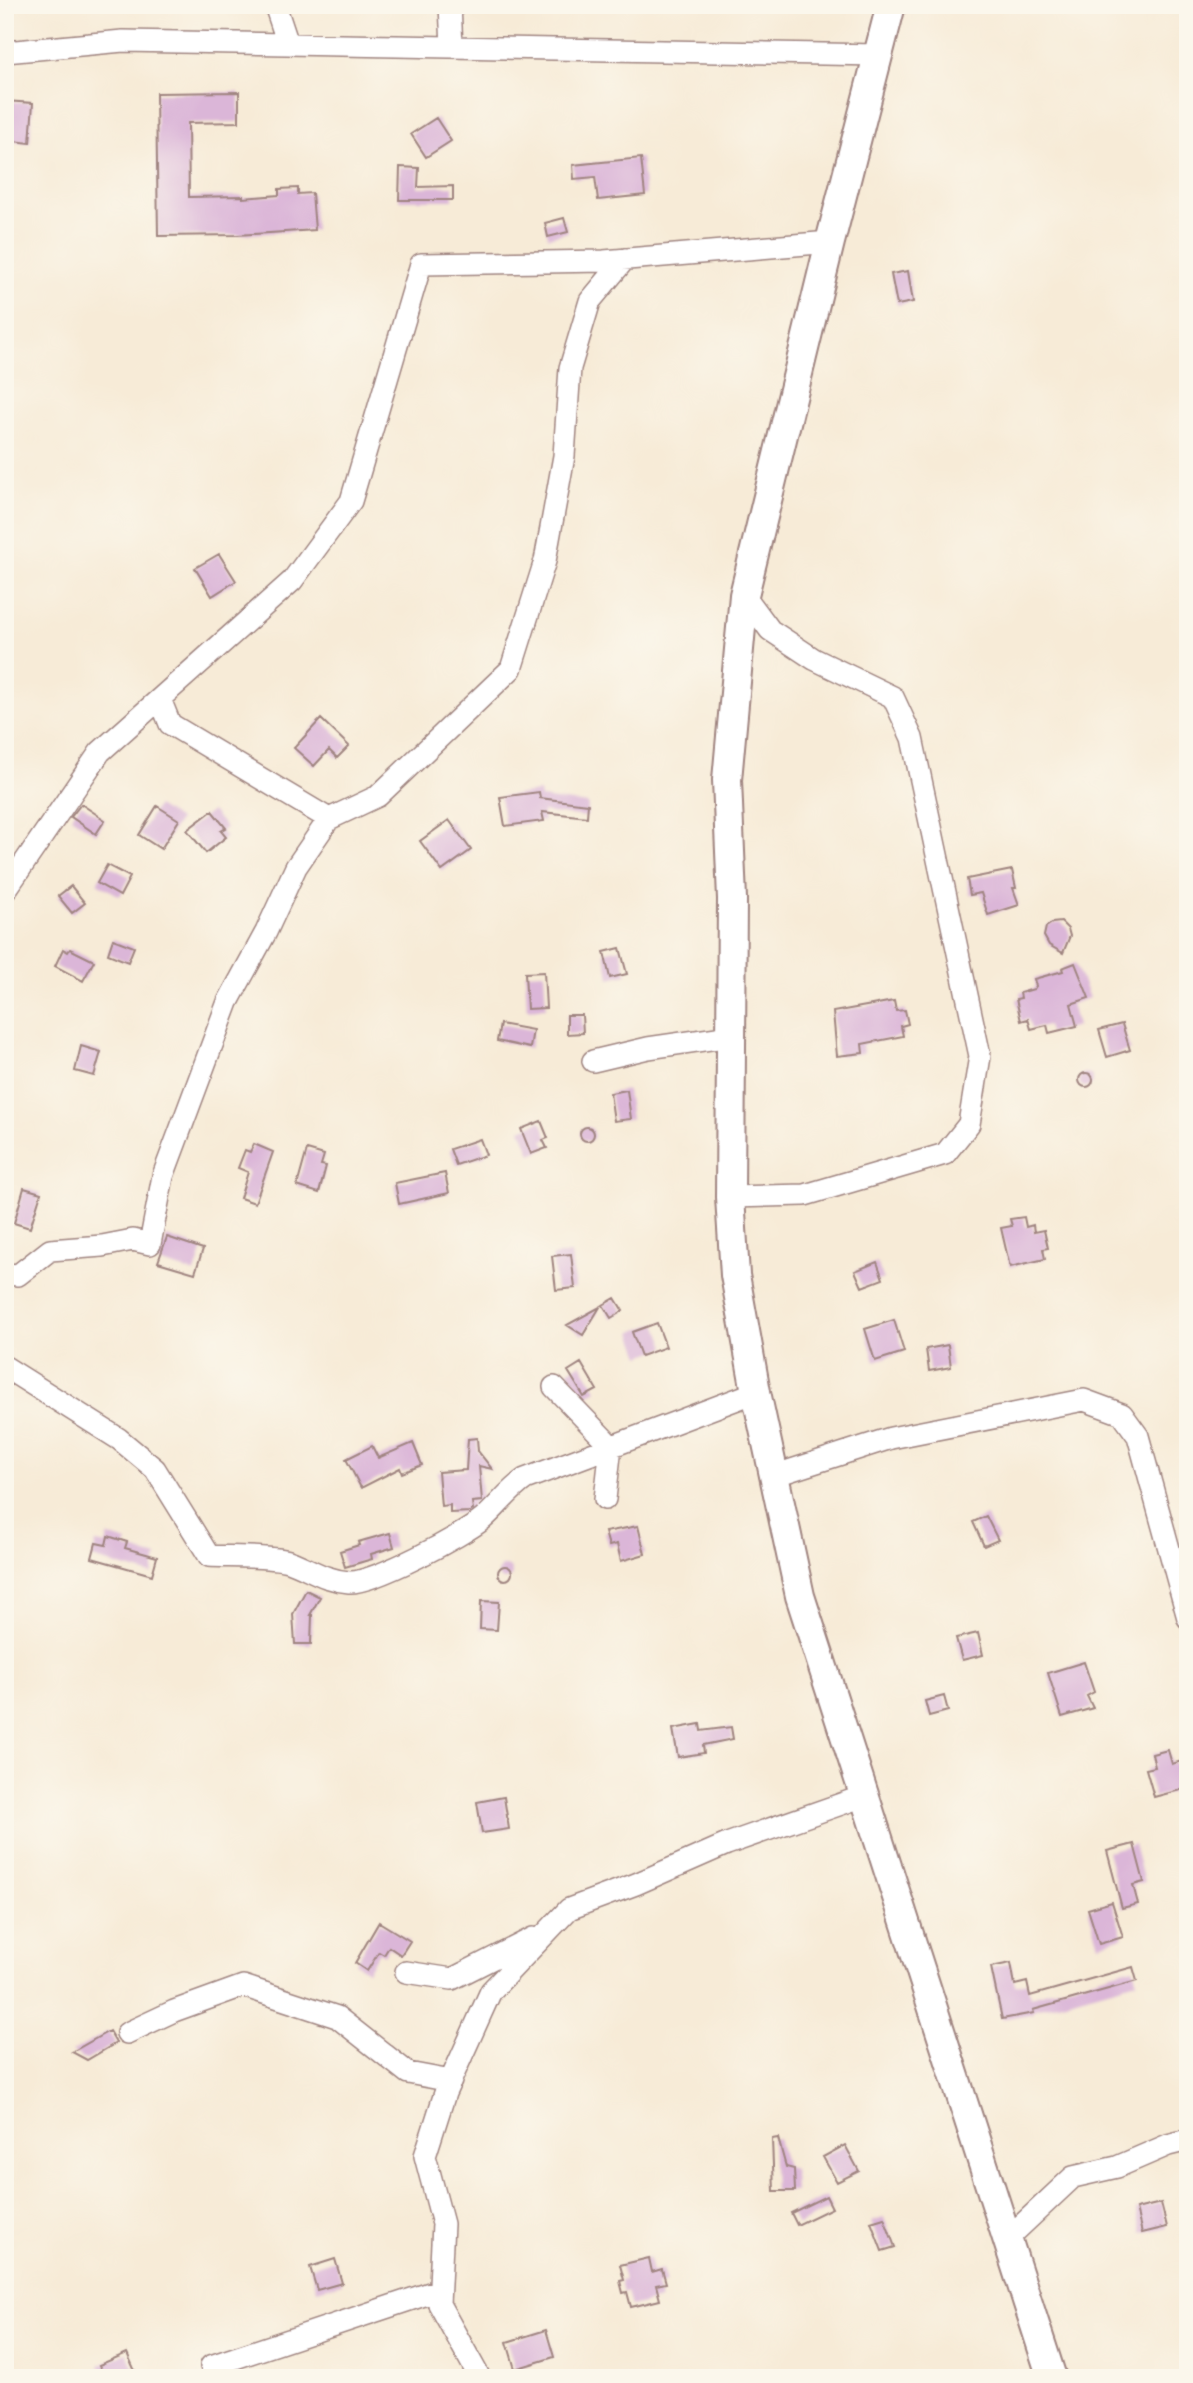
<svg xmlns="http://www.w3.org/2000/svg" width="1193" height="2383" font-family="'Architects Daughter',sans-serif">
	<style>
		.building { fill: #dbb6d8 }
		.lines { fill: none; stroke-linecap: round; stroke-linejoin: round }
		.street-casing { stroke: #a08581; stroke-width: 24 }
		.secondary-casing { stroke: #a08581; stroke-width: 32 }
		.street { stroke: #fff; stroke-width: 21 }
		.secondary { stroke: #fff; stroke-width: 28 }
	</style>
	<rect width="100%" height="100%" fill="#fbf7ec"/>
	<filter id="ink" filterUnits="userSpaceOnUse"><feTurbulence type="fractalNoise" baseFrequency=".0143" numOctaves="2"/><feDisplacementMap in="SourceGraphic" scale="14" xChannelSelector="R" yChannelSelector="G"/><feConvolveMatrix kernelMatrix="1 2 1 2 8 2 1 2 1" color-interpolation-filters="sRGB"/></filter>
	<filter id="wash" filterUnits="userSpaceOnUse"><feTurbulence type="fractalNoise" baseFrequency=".00686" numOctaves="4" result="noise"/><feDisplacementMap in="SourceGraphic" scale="28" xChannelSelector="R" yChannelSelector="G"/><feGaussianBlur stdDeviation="1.57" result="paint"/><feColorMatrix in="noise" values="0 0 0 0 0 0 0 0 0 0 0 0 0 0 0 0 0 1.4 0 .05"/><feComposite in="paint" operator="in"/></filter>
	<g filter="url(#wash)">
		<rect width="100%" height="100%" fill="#f7ebd7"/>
		<g id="blocks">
			<path class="building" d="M239 92V122L188 123 189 197 243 196V198L279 195V189L298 188V194L312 193 315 230 237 235 158 236 156 93Z
				M5 101 33 103 30 143 5 140Z
				M436 118 451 141 426 157 411 134Z
				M641 158 645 195 598 200 595 177 574 179 573 165Z
				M400 167 419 168 418 187 453 186V200H399Z
				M564 218 568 232 548 237 545 223Z
				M908 271 913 302 897 305 891 274Z
				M219 554 236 581 212 596 195 568Z
				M321 719 349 746 337 758 329 750 314 766 294 748Z
				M539 792 540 798 588 804 587 817 542 812 544 821 505 826 500 797Z
				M81 804 105 820 96 834 71 817Z
				M157 806 179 820 161 849 139 835Z
				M212 811 226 828 221 831 226 837 206 853 187 830Z
				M449 820 471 850 442 871 420 841Z
				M107 865 130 877 120 896 97 883Z
				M1012 870 1016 888H1013L1019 905 988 915 981 893 970 895 967 879Z
				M71 886 85 903 72 913 58 896Z
				M1061 922 1068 929 1070 936 1063 953 1049 945 1044 936 1046 927 1052 923Z
				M113 939 134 947 128 962 108 954Z
				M620 948 627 974 610 978 604 952Z
				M63 949 68 952 70 949 94 961 83 981 55 966Z
				M1075 963 1089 998 1071 1004 1077 1026 1049 1033 1047 1025 1031 1029 1028 1019 1021 1021 1016 999 1021 998 1020 993 1034 989 1036 986 1034 979 1063 971 1062 968Z
				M544 972 546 1008 527 1009 525 973Z
				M894 1001 896 1011 905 1010 908 1024 901 1026 903 1036 862 1044 863 1053 837 1056 833 1012Z
				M567 1015H582L583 1033 567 1034Z
				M500 1024 533 1030 530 1048 497 1041Z
				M1122 1024 1130 1050 1107 1057 1099 1030Z
				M81 1046 101 1052 94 1076 75 1071Z
				M1079 1080a7 7 0 1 1 14 0a7 7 0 1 1-14 0Z
				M627 1090 631 1119 614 1121 610 1093Z
				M541 1121 548 1138 543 1140 547 1148 531 1154 521 1129Z
				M580 1134a7 7 0 1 1 14 0a7 7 0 1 1-14 0Z
				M480 1139 486 1155 456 1165 450 1149Z
				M254 1144 273 1152 255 1203 240 1198 248 1172 238 1168 245 1150 250 1152Z
				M307 1150 324 1155 321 1165 326 1166 319 1193 297 1186Z
				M445 1173 449 1193 399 1204 395 1183Z
				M24 1188 41 1193 30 1228 14 1223Z
				M1024 1217 1026 1227 1033 1225 1034 1232 1044 1230 1048 1248 1043 1249 1045 1259 1010 1267 1001 1228 1012 1226 1010 1219Z
				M167 1237 203 1249 195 1273 158 1262Z
				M571 1254 575 1288 556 1290 552 1256Z
				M877 1262 883 1279 862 1287 855 1271Z
				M615 1298 623 1311 611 1318 603 1305Z
				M600 1307 583 1335 567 1325Z
				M894 1320 904 1352 875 1361 865 1329Z
				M657 1323 666 1347 641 1356 632 1332Z
				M948 1345 951 1367 929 1371 926 1349Z
				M581 1363 597 1390 584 1397 568 1371Z
				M477 1438 478 1451 492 1469 479 1466 482 1501 472 1502 473 1510 470 1512 450 1513V1505L441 1506 438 1472 466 1470 468 1439Z
				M413 1443 422 1465 402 1473 400 1468 361 1488 346 1459 372 1446 378 1458Z
				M986 1516 998 1540 984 1546 973 1522Z
				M638 1526 645 1554 621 1561 617 1544 609 1546 605 1532Z
				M390 1533 394 1547 371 1554 372 1559 345 1567 340 1551 359 1545 358 1542Z
				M108 1536 127 1542 125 1548 157 1557 152 1575 92 1558 96 1543 106 1545Z
				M498 1573a7 7 0 1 1 14 0a7 7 0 1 1-14 0Z
				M306 1590 320 1597 310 1615H312L311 1644H295L293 1614Z
				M481 1601 499 1602 497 1630 480 1629Z
				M978 1633 983 1655 962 1660 956 1638Z
				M1084 1662 1094 1692 1087 1696 1093 1708 1062 1717 1048 1673Z
				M944 1696 948 1711 929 1716 925 1701Z
				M700 1724 701 1731 731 1727 733 1739 703 1745 704 1753 678 1757 673 1729Z
				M1168 1750 1172 1764 1188 1759V1788L1154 1797 1146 1769 1155 1767 1152 1754Z
				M504 1797 509 1829 482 1833 477 1802Z
				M1134 1844 1144 1882 1133 1885 1138 1904 1122 1908 1107 1851Z
				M1112 1902 1123 1937 1099 1944 1088 1909Z
				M379 1922 410 1941 401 1955 389 1947 384 1955 379 1952 367 1971 355 1963Z
				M1011 1963 1015 1985 1027 1982 1030 1996 1133 1967 1137 1981 1033 2010 1034 2013 1002 2019 991 1967Z
				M109 2031 116 2043 87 2060 72 2052Z
				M778 2138 786 2167 794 2169 795 2191H774L772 2139Z
				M845 2145 859 2171 837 2182 823 2157Z
				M826 2196 832 2208 797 2225 791 2213Z
				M1161 2203 1167 2227 1142 2233 1136 2209Z
				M884 2218 895 2247 882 2251 871 2222Z
				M649 2258 652 2272 662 2269 666 2283 656 2285 660 2300 631 2307 627 2292 623 2293 620 2281 624 2280 620 2265Z
				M335 2259 342 2283 317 2290 310 2267Z
				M546 2330 554 2357 515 2369 507 2342Z
				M127 2353 138 2378H105L99 2365Z"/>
		</g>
	</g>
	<g filter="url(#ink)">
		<use href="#blocks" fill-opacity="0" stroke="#a08581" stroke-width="2"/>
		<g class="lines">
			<defs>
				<path id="street" d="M275 5 288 44
					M450 5 452 47
					M5 52 123 41 879 55
					M160 699 170 724 329 819 378 796 511 669 545 561 564 456 570 368 590 301 625 259
					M5 891 100 752 292 581 351 501 421 264 604 261 830 242
					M593 1061 648 1048 731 1036
					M730 1197 805 1195 945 1154 969 1124 980 1056 912 738 893 697 814 659 770 630 744 595
					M5 1274 18 1275 50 1250 102 1246 133 1240 150 1244 163 1176 228 1002 266 932 296 867 329 819
					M5 1367 119 1439 155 1469 209 1556C228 1557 273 1556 289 1561 311 1569 324 1580 349 1582 372 1584 464 1535 483 1519 498 1506 509 1490 525 1479L756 1392
					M554 1387 611 1446 605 1499
					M773 1476 891 1438 1084 1400 1122 1414 1138 1436 1188 1618
					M406 1972 452 1979 533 1938
					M127 2033 174 2011 243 1986 337 2017 408 2073 451 2081
					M1007 2239 1073 2177 1117 2167 1168 2145 1188 2140
					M211 2366 439 2290
					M480 2378 439 2304 443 2224 425 2156 445 2093 491 1991 569 1909 636 1884 727 1844 864 1796"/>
				<path id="secondary" d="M891 5 830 242 744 595 727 780 732 899 730 1197 735 1275 756 1392 800 1596 1052 2378"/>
			</defs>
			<use href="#street" class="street-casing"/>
			<use href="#secondary" class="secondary-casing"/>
			<use href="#street" class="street"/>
			<use href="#secondary" class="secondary"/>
		</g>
	</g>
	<rect width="1193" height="2383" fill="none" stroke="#fbf7ec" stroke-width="28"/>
</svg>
